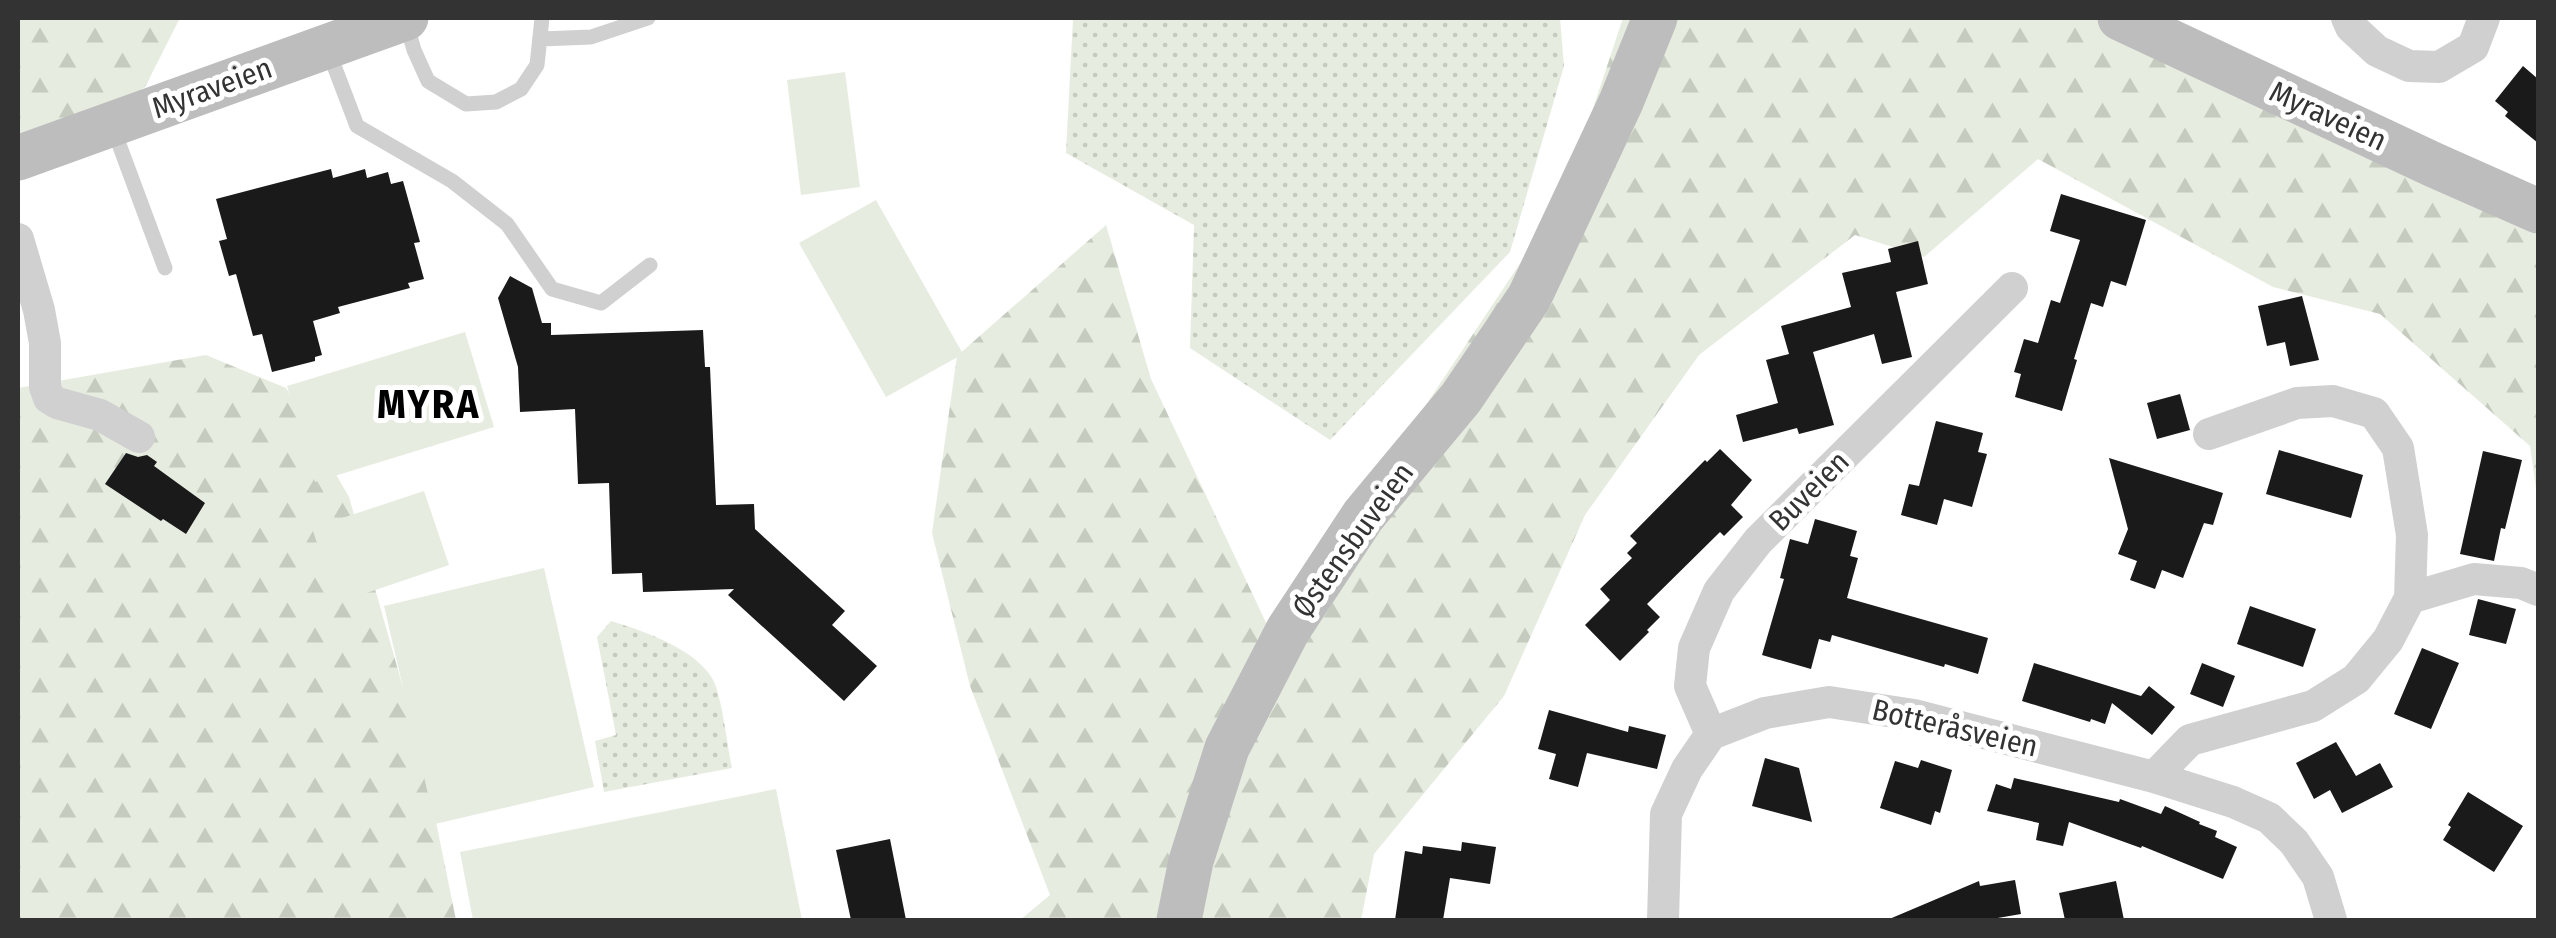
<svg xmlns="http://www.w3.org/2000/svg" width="2556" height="938" font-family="'Fira Sans Condensed',sans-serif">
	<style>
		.forest { fill: url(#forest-firs) }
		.park { fill: url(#park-dots) }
		.pitch { fill: #e6ecdf }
		.building { fill: #1a1a1a }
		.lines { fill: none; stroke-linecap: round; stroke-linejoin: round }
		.service { stroke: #d0d0d0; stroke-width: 15 }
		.minor { stroke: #d0d0d0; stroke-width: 32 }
		.secondary { stroke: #bdbdbd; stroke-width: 45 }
		.labels { text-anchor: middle; stroke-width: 10; stroke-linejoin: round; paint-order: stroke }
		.street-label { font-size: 30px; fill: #333; stroke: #fff }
		.district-label { font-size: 40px; font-weight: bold; letter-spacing: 2.5px; fill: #000; stroke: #fff }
	</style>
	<defs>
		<pattern id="forest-firs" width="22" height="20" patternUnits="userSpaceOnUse" patternTransform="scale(2.5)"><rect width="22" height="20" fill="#e6ecdf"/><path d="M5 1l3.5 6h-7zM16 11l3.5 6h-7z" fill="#c6cbc0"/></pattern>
		<pattern id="park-dots" width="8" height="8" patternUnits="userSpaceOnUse" patternTransform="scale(2.5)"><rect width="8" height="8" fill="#e6ecdf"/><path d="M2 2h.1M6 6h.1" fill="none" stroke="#c6cbc0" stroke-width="1.8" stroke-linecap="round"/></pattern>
	</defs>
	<rect width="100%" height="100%" fill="#fff"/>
	<path class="forest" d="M18 18H180L145 87 18 169Z
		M1623 18H2103L2538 192V503L2530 446 2380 314 2273 287 2038 159 1924 257 1855 235 1699 355 1585 515 1504 696 1374 854 1361 920H1020L1050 895 970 686 932 533 957 356 1106 225 1151 379 1269 629 1354 513 1563 199Z
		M206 355 286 388 349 497 423 758 456 920H18V388Z"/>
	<path class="park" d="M1073 18H1560L1564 66 1510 252 1330 440 1190 348 1194 225 1066 153Z
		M611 621C643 631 701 650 715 684 723 706 727 744 732 768L604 792 595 741 616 735 597 637Z"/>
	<path class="pitch" d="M845 72 860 187 801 195 787 80Z
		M876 200 963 354 886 397 799 243Z
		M465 332 494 427 315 482 287 386Z
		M424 491 449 565 337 603 312 528Z
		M544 568 594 787 435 824 384 606Z
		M776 789 802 920H473L460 852Z"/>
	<path class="building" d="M2523 66 2538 79V143L2505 116 2508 112 2495 101Z
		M331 169 333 178 365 169 367 178 388 172 391 184 403 181 420 242 414 243 424 279 408 283 410 288 338 307 340 313 313 321 322 355 315 357V361L272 372 262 334 253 336 236 274 229 276 219 241 227 239 216 199Z
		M2061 194 2146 220 2126 286 2111 281 2103 307 2091 303 2074 359 2077 360 2062 411 2015 397 2021 374 2014 372 2024 339 2038 343 2051 300 2060 303 2080 240 2050 231Z
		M1918 241 1928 284 1896 292 1912 357 1882 364 1874 334 1813 352 1834 425 1799 434 1797 428 1743 442 1736 415 1778 403 1766 360 1789 354 1781 326 1851 307 1842 273 1891 262 1888 249Z
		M510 276 532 288 542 323H551V335L703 330 705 367H710L716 505 754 504 755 529 845 611 832 625 877 666 844 701 728 595 734 589 643 592 642 573 612 574 609 483 578 484 575 409 520 412 518 367 498 298Z
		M2302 296 2319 360 2290 366 2285 342 2267 346 2258 306Z
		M2180 394 2190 430 2157 439 2147 403Z
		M1936 421 1983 433 1978 452 1987 454 1972 507 1944 499 1937 525 1901 515 1909 484 1919 486Z
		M1720 449 1752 480 1731 505 1743 517 1724 536 1720 532 1647 604 1660 617 1647 630 1649 632 1620 661 1585 625 1610 600 1600 589 1632 558 1627 553 1637 543 1630 536 1705 460 1707 462Z
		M2279 450 2363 475 2351 518 2266 494Z
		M2483 451 2522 460 2505 529 2501 528 2494 561 2460 554Z
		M126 453 138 457 147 455 157 462 154 466 205 503 186 534 163 519 161 521 105 484Z
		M2109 458 2223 493 2213 525 2204 523 2183 578 2162 570 2155 589 2130 580 2137 561 2118 554 2128 529Z
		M1815 519 1857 531 1850 556 1858 558 1847 598 1988 638 1978 674 1945 664 1944 667 1832 635 1830 642 1819 639 1811 669 1762 655 1784 579 1780 578 1790 539 1808 544Z
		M2478 599 2516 609 2506 644 2469 635Z
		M2250 606 2316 629 2303 667 2237 644Z
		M2422 648 2459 663 2431 729 2394 714Z
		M2034 663 2141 696 2149 686 2175 707 2152 735 2112 703 2105 724 2091 719 2090 722 2022 701Z
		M2202 663 2235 676 2223 707 2190 694Z
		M1549 710 1628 732 1629 726 1666 735 1657 769 1587 753 1578 787 1549 779 1556 754 1538 749Z
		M2336 742 2356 776 2380 763 2393 787 2342 813 2330 790 2314 799 2296 763Z
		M1765 758 1799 768 1812 822 1752 806Z
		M1921 760 1952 770 1940 813 1935 811 1931 825 1880 808 1895 761 1918 768Z
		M2014 778 2119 802 2120 799 2161 814 2165 806 2200 822 2199 824 2217 831 2215 837 2237 847 2223 879 2142 846 2141 848 2069 822 2063 846 2036 840 2039 823 1987 811 1996 784 2011 789Z
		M2468 792 2523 826 2494 872 2443 840 2451 827 2448 825Z
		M890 839 906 920H851L836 850Z
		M1462 842 1496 847 1490 884 1450 878 1443 920H1395L1405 851 1422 854 1423 846 1461 851Z
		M2015 880 2021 914 1986 920H1887L1979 881 1980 886Z
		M2116 881 2124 920H2065L2059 893Z"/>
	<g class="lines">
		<path class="service" d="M406 22 414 50 428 81 466 104 496 102 521 89 537 65 542 18
			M541 39 591 37 648 18
			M328 50 357 126 452 181 507 224 552 289 601 303 650 265
			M113 128 165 268"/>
		<path class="minor" d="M2347 18 2351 27 2377 51 2409 66 2439 67 2473 47 2484 18
			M18 239 39 310 45 343V387L49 398 57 403 100 415 139 437
			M2410 598 2474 579 2521 583 2538 590
			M1711 734 1690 686 1694 648 1719 591 1758 541 2012 288
			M2154 777 2190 740 2313 706 2356 679 2388 640 2410 598 2412 535 2398 448 2374 413 2333 401 2297 403 2209 434
			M1663 920 1666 814 1687 769 1711 734 1765 713 1829 702 1914 715 2154 777 2233 802 2269 818 2294 842 2318 877 2331 920"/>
		<path class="secondary" d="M2120 18 2434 165 2538 211
			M18 158 406 18
			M1179 920 1191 861 1227 748 1288 630 1363 516 1461 398 1529 298 1621 102 1655 18"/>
	</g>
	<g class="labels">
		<g class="street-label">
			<text transform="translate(212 88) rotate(-20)" y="10">Myraveien</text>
			<text transform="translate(2328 116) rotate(25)" y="10">Myraveien</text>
			<text transform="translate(1809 491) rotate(-45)" y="10">Buveien</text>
			<text transform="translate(1353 540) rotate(-54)" y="10">Østensbuveien</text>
			<text transform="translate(1955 728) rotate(13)" y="10">Botteråsveien</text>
		</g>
		<g class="district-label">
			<text x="429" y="418">MYRA</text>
		</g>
	</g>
	<rect width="2556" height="938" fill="none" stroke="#333333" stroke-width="40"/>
</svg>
